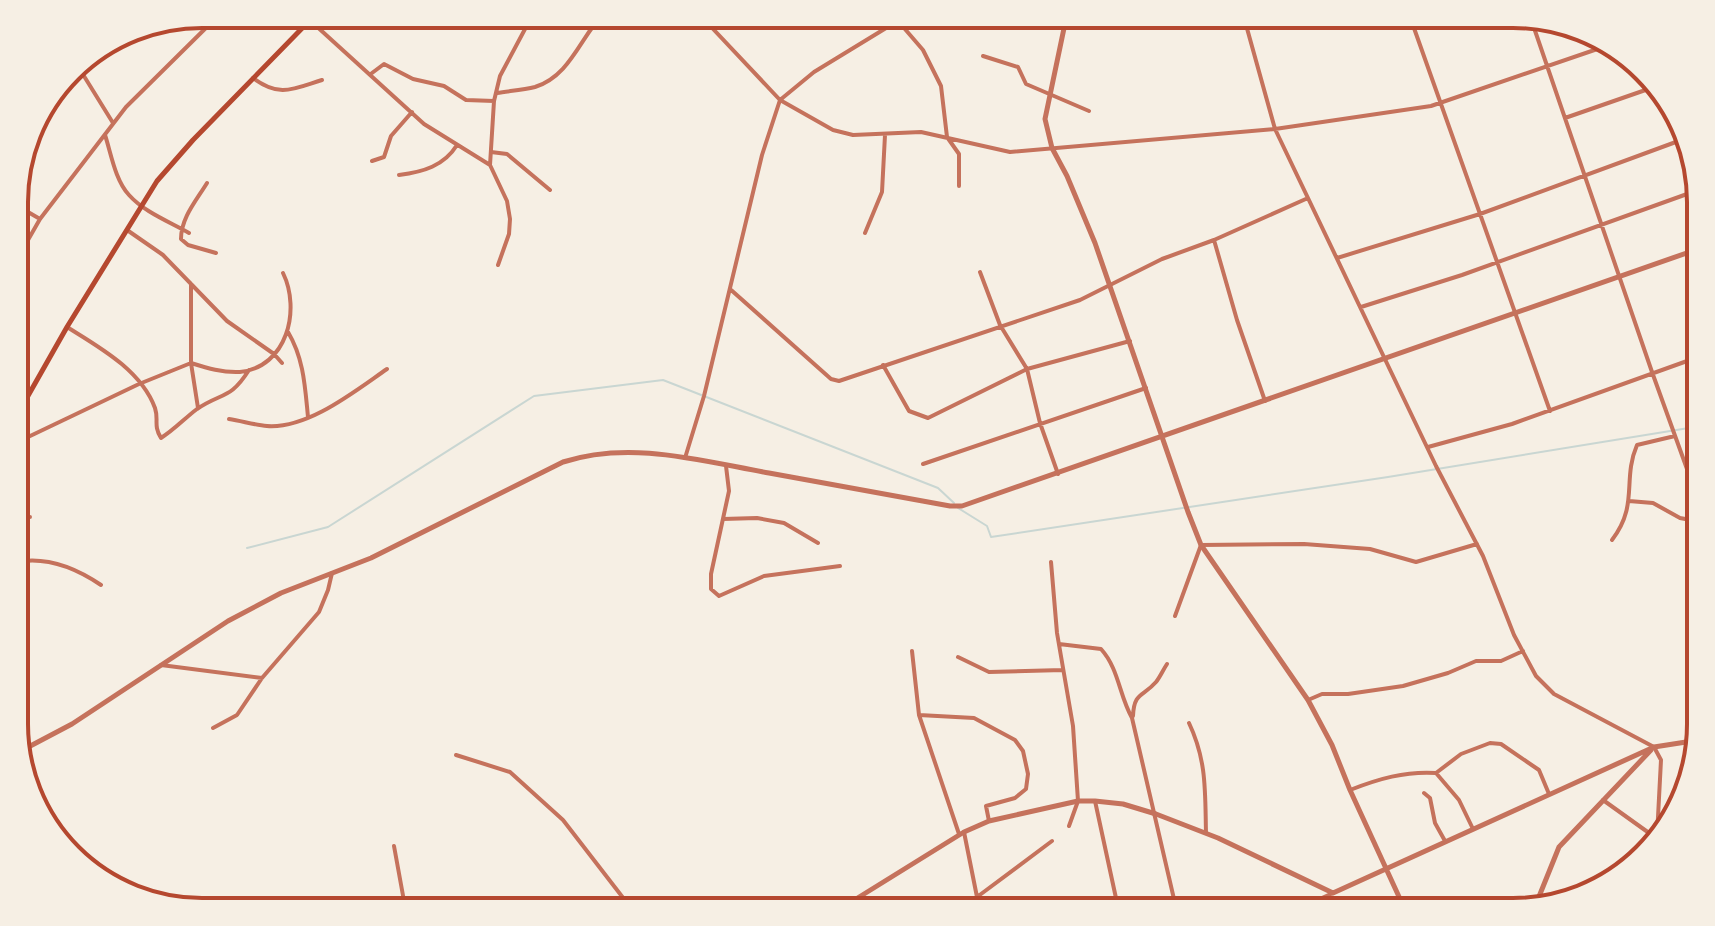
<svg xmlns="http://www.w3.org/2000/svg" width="1715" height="926" font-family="Signika,sans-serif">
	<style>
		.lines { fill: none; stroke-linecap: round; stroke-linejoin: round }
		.stream { stroke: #c9d6d2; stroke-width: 2 }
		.minor { stroke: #c5725c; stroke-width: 4 }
		.tertiary { stroke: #c5725c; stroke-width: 5 }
		.secondary { stroke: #b5482f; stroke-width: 5 }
		.rim { fill: none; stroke: #b5482f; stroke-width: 4 }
	</style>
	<rect width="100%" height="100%" fill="#f6efe4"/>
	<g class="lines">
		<path class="stream" d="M958 508 987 526 991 537 1388 477 1701 426
			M247 548 328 527 534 396 663 380 938 488 954 503"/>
		<path class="minor" d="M303 14 424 124 490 165 507 201 510 219 509 234 498 265
			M423 14H427
			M699 14 780 100 833 130 853 135 921 132 1010 152 1275 129 1431 106 1612 44
			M1123 14 1124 17 1166 23 1192 14
			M1243 14 1275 129 1436 466 1483 556 1514 635 1536 676 1554 694 1654 747 1661 760 1657 836
			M1409 14 1550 411
			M1531 19 1652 372 1691 480 1701 498
			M898 21 923 50 941 86 947 137 959 154V186
			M983 56 1018 67 1026 84 1089 111
			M79 68 113 123
			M372 73 384 64 413 79 444 86 466 100 494 101
			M253 78C280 98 293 89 322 80
			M56 89 103 46
			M497 93C509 91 523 90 535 87 570 76 580 38 603 14
			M1565 118 1657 86
			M105 135C111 153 115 180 129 195 144 212 170 222 189 233
			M491 152 507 154 550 190
			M372 161 384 157 391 136 412 112
			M490 165 494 101 500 76 533 14
			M399 175C423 172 444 166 457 145
			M207 183C196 201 181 218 181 239L188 245 216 253
			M16 205 40 219
			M127 230 163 255 227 321 274 354 282 363
			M865 233 882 192 885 135
			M1337 258 1480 214 1684 139
			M16 261 40 219 126 107 220 14
			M980 272 1000 325 1027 369 1040 423 1058 474
			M730 289 831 379 839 381 1080 300 1162 259 1214 240
			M1361 307 1462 275 1701 189
			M67 327C99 347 141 370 155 408 159 420 153 425 161 438 174 430 185 418 197 409 222 392 230 400 249 370
			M288 332C304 359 305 387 308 417
			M883 365 909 411 928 418 1027 369 1130 341
			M1265 401 1237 320 1214 240 1308 198
			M198 408 191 363C207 368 223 373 240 372 287 367 301 310 283 273
			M229 419C242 421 255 425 267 426 308 429 355 391 387 369
			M16 437H28L139 384 191 363V284
			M1428 447 1512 424 1701 356
			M685 458 704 396 762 155 780 100 814 72 909 14
			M923 464 1146 388
			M726 466 729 491 711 574V589L719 596 764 576 840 566
			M1629 501 1653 503 1680 518 1701 522
			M16 517H30
			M723 519 757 518 784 523 818 543
			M1612 540C1639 505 1622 480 1637 445L1675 436
			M16 562C47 556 76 568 101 585
			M1051 562 1057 633 1073 726 1078 801 1069 826
			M1175 616 1201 545 1304 544 1370 549 1416 562 1477 544
			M1059 644 1101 649C1119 669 1119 695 1132 718L1177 912
			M912 651 919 715 959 834
			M958 657 989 672 1063 670
			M161 665 262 678
			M1308 700 1322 694H1348L1403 686 1448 673 1476 661H1501L1523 651
			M919 715 974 718 1015 740 1023 751 1028 774 1026 789 1015 798 986 806 989 821
			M1133 716C1134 692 1143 697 1156 682 1160 677 1163 670 1167 664
			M1189 723C1207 761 1205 792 1206 833
			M213 728 237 715 262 678 319 612 328 590 332 573
			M456 755 510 772 563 820 634 912
			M1436 773 1461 754 1490 743 1501 744 1539 770 1549 794
			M1350 790C1378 779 1405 771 1436 773L1459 800 1473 829
			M1424 793 1430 798 1435 823 1445 841
			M1603 800 1656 838
			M1095 801 1119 912
			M964 832 980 912
			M394 846 406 912
			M977 897 1052 841
			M1052 912 1056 910
			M1291 912 1333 893"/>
		<path class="tertiary" d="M1067 14 1045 119 1052 148 1067 176 1095 243 1188 512 1201 545 1308 700 1332 745 1350 790 1406 912
			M17 753 72 724 228 621 281 593 371 558 563 462C630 440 702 461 769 473 829 484 890 495 950 506H962L1701 248
			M1534 909 1559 847 1651 750
			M835 912 964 832 989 821 1078 801H1095L1123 804 1156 814 1218 838 1333 893 1654 747 1699 740"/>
		<path class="secondary" d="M16 417 67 327 157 181 193 140 316 14"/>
	</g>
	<path d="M0 0H1715V926H0ZM202 28H1513A174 174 0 0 1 1687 202V724A174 174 0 0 1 1513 898H202A174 174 0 0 1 28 724V202A174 174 0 0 1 202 28Z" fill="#f6efe4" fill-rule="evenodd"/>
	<path class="rim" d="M202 28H1513A174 174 0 0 1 1687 202V724A174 174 0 0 1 1513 898H202A174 174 0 0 1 28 724V202A174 174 0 0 1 202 28Z"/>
</svg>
